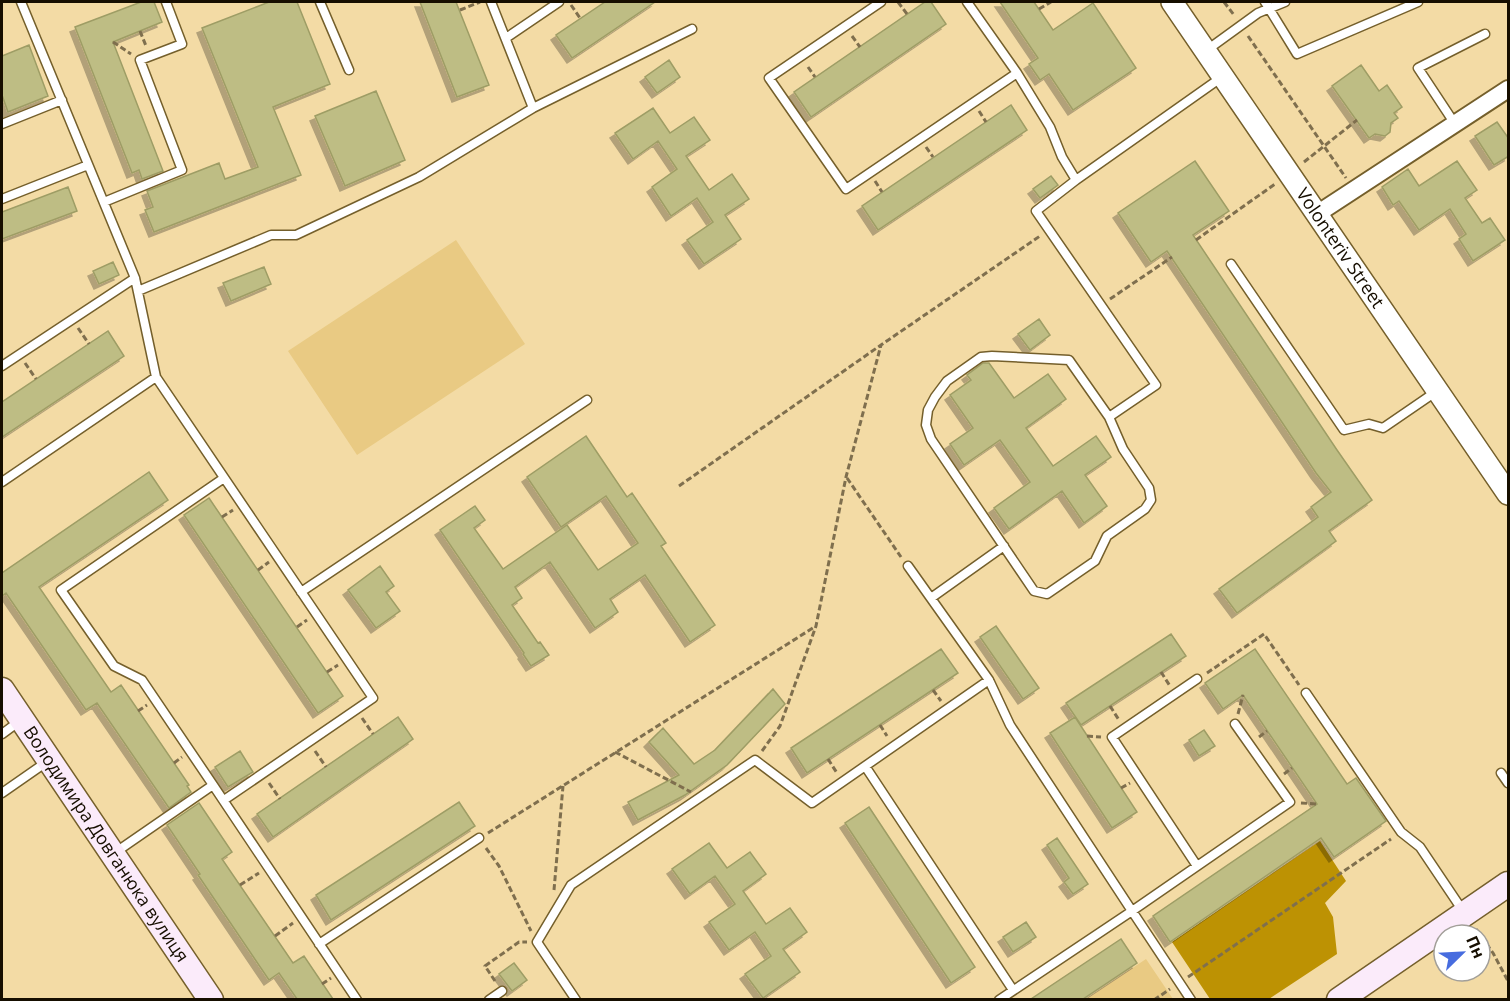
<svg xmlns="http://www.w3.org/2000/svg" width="1510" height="1001" font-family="'Open Sans',sans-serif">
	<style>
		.green { fill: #e9ca83 }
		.forest { fill: #bd9203 }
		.building { fill: #bebd84; stroke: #9e9d65; stroke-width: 1.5; filter: url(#shadow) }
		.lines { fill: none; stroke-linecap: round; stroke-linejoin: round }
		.service-casing { stroke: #745f2b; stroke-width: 11 }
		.minor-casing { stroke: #745f2b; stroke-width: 20 }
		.tertiary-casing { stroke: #745f2b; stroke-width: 24 }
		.secondary-casing { stroke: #745f2b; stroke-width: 27 }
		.path { stroke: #7f6f4e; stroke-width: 3; stroke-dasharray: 6 3; stroke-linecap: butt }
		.service { stroke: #fff; stroke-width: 8 }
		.minor { stroke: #fff; stroke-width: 16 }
		.tertiary { stroke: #fff; stroke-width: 21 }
		.secondary { stroke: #fbebfa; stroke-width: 24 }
		.labels { text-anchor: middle; stroke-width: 5; stroke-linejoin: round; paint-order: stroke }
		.street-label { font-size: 18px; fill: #160e00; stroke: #fff }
	</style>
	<defs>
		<filter id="shadow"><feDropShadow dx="-5" dy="5" stdDeviation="0" flood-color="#0004"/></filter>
	</defs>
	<rect width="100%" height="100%" fill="#f3dba5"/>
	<path class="green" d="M456 240 525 344 357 455 288 351Z
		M1146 959 1173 999H1086Z"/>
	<path class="forest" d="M1320 841 1346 881 1325 903 1333 917 1337 954 1269 999H1210L1172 942Z"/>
	<path class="building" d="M141 2H154L162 22 113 42 163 171 142 179 139 170 132 173 75 27Z
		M269 2H297L330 84 273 107 301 175 154 232 145 210 153 207 147 191 219 163 225 179 258 167 202 28Z
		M420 2H456L489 85 457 97Z
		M605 2H655L572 58 556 35Z
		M925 2H931L946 24 811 117 794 92Z
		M1000 2H1034L1053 30 1093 3 1136 68 1073 110 1049 74 1040 80 1029 64 1038 58Z
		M29 45 48 96 8 112 2 95V56Z
		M669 60 680 77 657 93 645 77Z
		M1361 65 1379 91 1387 85 1402 107 1394 113 1398 118 1391 123 1390 132 1385 136 1375 134 1369 138 1332 86Z
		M376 91 405 160 345 186 315 116Z
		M1011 105 1027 130 878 230 862 206Z
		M653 108 670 133 694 117 710 140 686 156 709 190 732 174 749 199 725 215 741 239 704 264 687 240 713 222 697 198 671 216 652 187 677 169 658 141 633 159 615 133Z
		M1497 122 1509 139V156L1494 165 1475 136Z
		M1195 161 1229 211 1193 235 1337 450 1372 500 1329 531 1336 541 1237 613 1219 589 1318 517 1311 507 1331 492 1316 473 1167 251 1151 262 1118 213Z
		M1457 161 1477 190 1465 198 1482 223 1490 218 1505 240 1473 261 1459 239 1466 234 1450 209 1419 230 1399 201 1393 205 1382 187 1408 169 1419 186Z
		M1051 176 1058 185 1040 198 1033 189Z
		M68 187 77 211 2 239V212Z
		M113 262 119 275 99 284 93 271Z
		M264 267 271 284 231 301 223 283Z
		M1039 319 1050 335 1030 350 1018 334Z
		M108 331 124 356 2 437V402Z
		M983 363H989L1014 398 1048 374 1066 399 1026 428 1053 466 1096 436 1111 457 1085 475 1107 506 1084 523 1062 491 1009 529 994 508 1030 482 1000 440 964 465 950 444 973 428 950 395 971 380 967 375Z
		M586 436 627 497 632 493 666 543 661 546 715 625 690 642 645 575 610 599 618 612 595 628 550 562 515 587 522 598 512 605 538 643 540 642 549 655 531 666 523 654 524 653 440 530 475 506 485 520 474 528 503 569 567 525 598 570 638 543 606 496 561 527 527 477Z
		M149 472 168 500 39 587 111 692 121 685 189 785 187 786 191 792 169 808 97 703 86 710 6 593 2 596V573Z
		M209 498 343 696 318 713 184 515Z
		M380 566 394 586 386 592 400 611 376 628 348 590Z
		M996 626 1039 688 1023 699 980 637Z
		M1171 634 1186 656 1081 725 1066 703Z
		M941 649 958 673 807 773 791 748Z
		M1255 649 1347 784 1356 778 1386 821 1334 857 1321 838 1170 942 1153 916 1317 804 1243 695 1223 709 1205 683Z
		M773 689 785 704 727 765 685 795 638 820 628 802 679 775 649 742 663 728 694 764 715 750Z
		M398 717 413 739 273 837 257 814Z
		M1075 717 1137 812 1112 828 1050 733Z
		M1204 730 1215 746 1199 756 1189 740Z
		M240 751 253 772 228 787 215 767Z
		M459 802 475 826 331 920 316 895Z
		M199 803 232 852 222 859 293 963 304 956 333 999H297L279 973 269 980 198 875 200 874 167 825Z
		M869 807 975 967 951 983 845 823Z
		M1057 838 1088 884 1073 894 1064 882 1069 878 1047 845Z
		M709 843 727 868 750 852 766 874 743 891 766 924 790 908 807 932 783 949 800 972 763 998 745 974 771 956 755 932 729 950 709 922 735 904 715 876 690 894 672 869Z
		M1026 922 1036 937 1013 952 1003 937Z
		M1121 939 1137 963 1083 999H1031Z
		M514 963 527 980 512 991 499 974Z"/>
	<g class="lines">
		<defs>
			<path id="service" d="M21 2 135 278 156 377 373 698 224 800
				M320 2 349 70
				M491 2 533 108
				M881 2 769 78 846 189 1017 73
				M967 2 1017 73 1050 127 1062 157 1076 180
				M1265 2 1297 54 1418 2
				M506 38 559 2
				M1207 50 1258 13 1285 2
				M2 124 62 100
				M1455 124 1418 68 1485 34
				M2 199 88 165
				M104 202 182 170 140 60 182 44 166 2
				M1231 264 1344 430 1369 424 1383 428 1437 391
				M138 291 271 235H296L419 177 533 108 692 29
				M992 356 1069 360 1109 417 1123 449 1149 488 1151 500 1145 509 1107 536 1095 561 1047 594 1034 591 931 439 926 425 928 410 935 397 947 381 981 357Z
				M2 366 135 278
				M1109 417 1156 385 1036 211 1076 180 1222 77
				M2 482 156 377
				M908 566 989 680
				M301 592 587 400
				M931 598 1004 546
				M1306 693 1401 832 1420 847 1463 911
				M2 734 21 720
				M865 766 1013 990
				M1501 773 1508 783
				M213 785 142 680 114 666 61 590 224 478
				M2 793 48 761
				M113 854 213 785 357 1000
				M1197 866 1112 737 1197 679
				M319 944 479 838
				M489 1000 502 991
				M576 1000 537 942 571 885 755 760 812 803 989 680 1010 725 1132 911 1290 802 1235 724
				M999 1000 1132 911 1191 1000"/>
			<path id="minor" d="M1317 214 1508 89"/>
			<g id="tertiary">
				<path id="s1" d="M1172 2 1508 494"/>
			</g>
			<g id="secondary">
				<path id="s2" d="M2 690 211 1000"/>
				<path d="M1339 1000 1508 884"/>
			</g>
		</defs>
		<use href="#service" class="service-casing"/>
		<use href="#minor" class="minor-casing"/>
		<use href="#tertiary" class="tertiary-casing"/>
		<use href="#secondary" class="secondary-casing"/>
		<path class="path" d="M898 2 907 14
			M1224 2 1234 15
			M571 5 580 18
			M1039 9 1051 2
			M460 10 480 2
			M140 31 146 46
			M852 36 860 47
			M1248 36 1346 178
			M113 42 131 54
			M808 67 815 77
			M979 111 986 122
			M926 147 933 157
			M1304 162 1357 120
			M875 181 882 192
			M1196 240 1275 184
			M1110 299 1172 257
			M78 328 89 344
			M25 363 36 379
			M847 478 901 557
			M679 486 881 345 1040 236
			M222 517 233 510
			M258 570 269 562
			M297 627 307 620
			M327 672 338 665
			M1161 672 1170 686
			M1207 673 1264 634 1299 685
			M933 690 941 701
			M1110 706 1119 720
			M138 711 147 705
			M1238 714 1243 695
			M362 718 373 734
			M880 725 887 736
			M1087 736 1101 737
			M1259 737 1267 731
			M315 751 326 767
			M762 751 780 726 816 626 846 477 881 345
			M615 752 691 792
			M828 759 837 773
			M174 763 182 757
			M1284 774 1292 768
			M269 783 280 799
			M1121 788 1130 783
			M1301 803 1317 804
			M488 833 816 626
			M486 848 499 866 531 931
			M240 885 259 873
			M554 890 563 786
			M1476 929 1493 953 1508 981
			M275 936 293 923
			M1188 977 1391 839
			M495 981 485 966 519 942H527
			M322 984 331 978
			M1154 1000 1170 989"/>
		<use href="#service" class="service"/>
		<use href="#minor" class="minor"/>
		<use href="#tertiary" class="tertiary"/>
		<use href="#secondary" class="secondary"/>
	</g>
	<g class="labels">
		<g class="street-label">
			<text dy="6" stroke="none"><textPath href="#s1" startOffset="298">Volonteriv Street</textPath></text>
			<text dy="6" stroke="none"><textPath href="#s2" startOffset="186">Володимира Довганюка вулиця</textPath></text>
		</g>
	</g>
	<rect width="1510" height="1001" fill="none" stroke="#160e00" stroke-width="6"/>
	<g transform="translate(1462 953) rotate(66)"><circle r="28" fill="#ffffff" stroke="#a29f99" stroke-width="1.5"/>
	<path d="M0-4.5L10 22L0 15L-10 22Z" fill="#476cdf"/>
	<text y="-9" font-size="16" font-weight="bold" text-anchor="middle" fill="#160e00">Пн</text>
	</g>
</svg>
